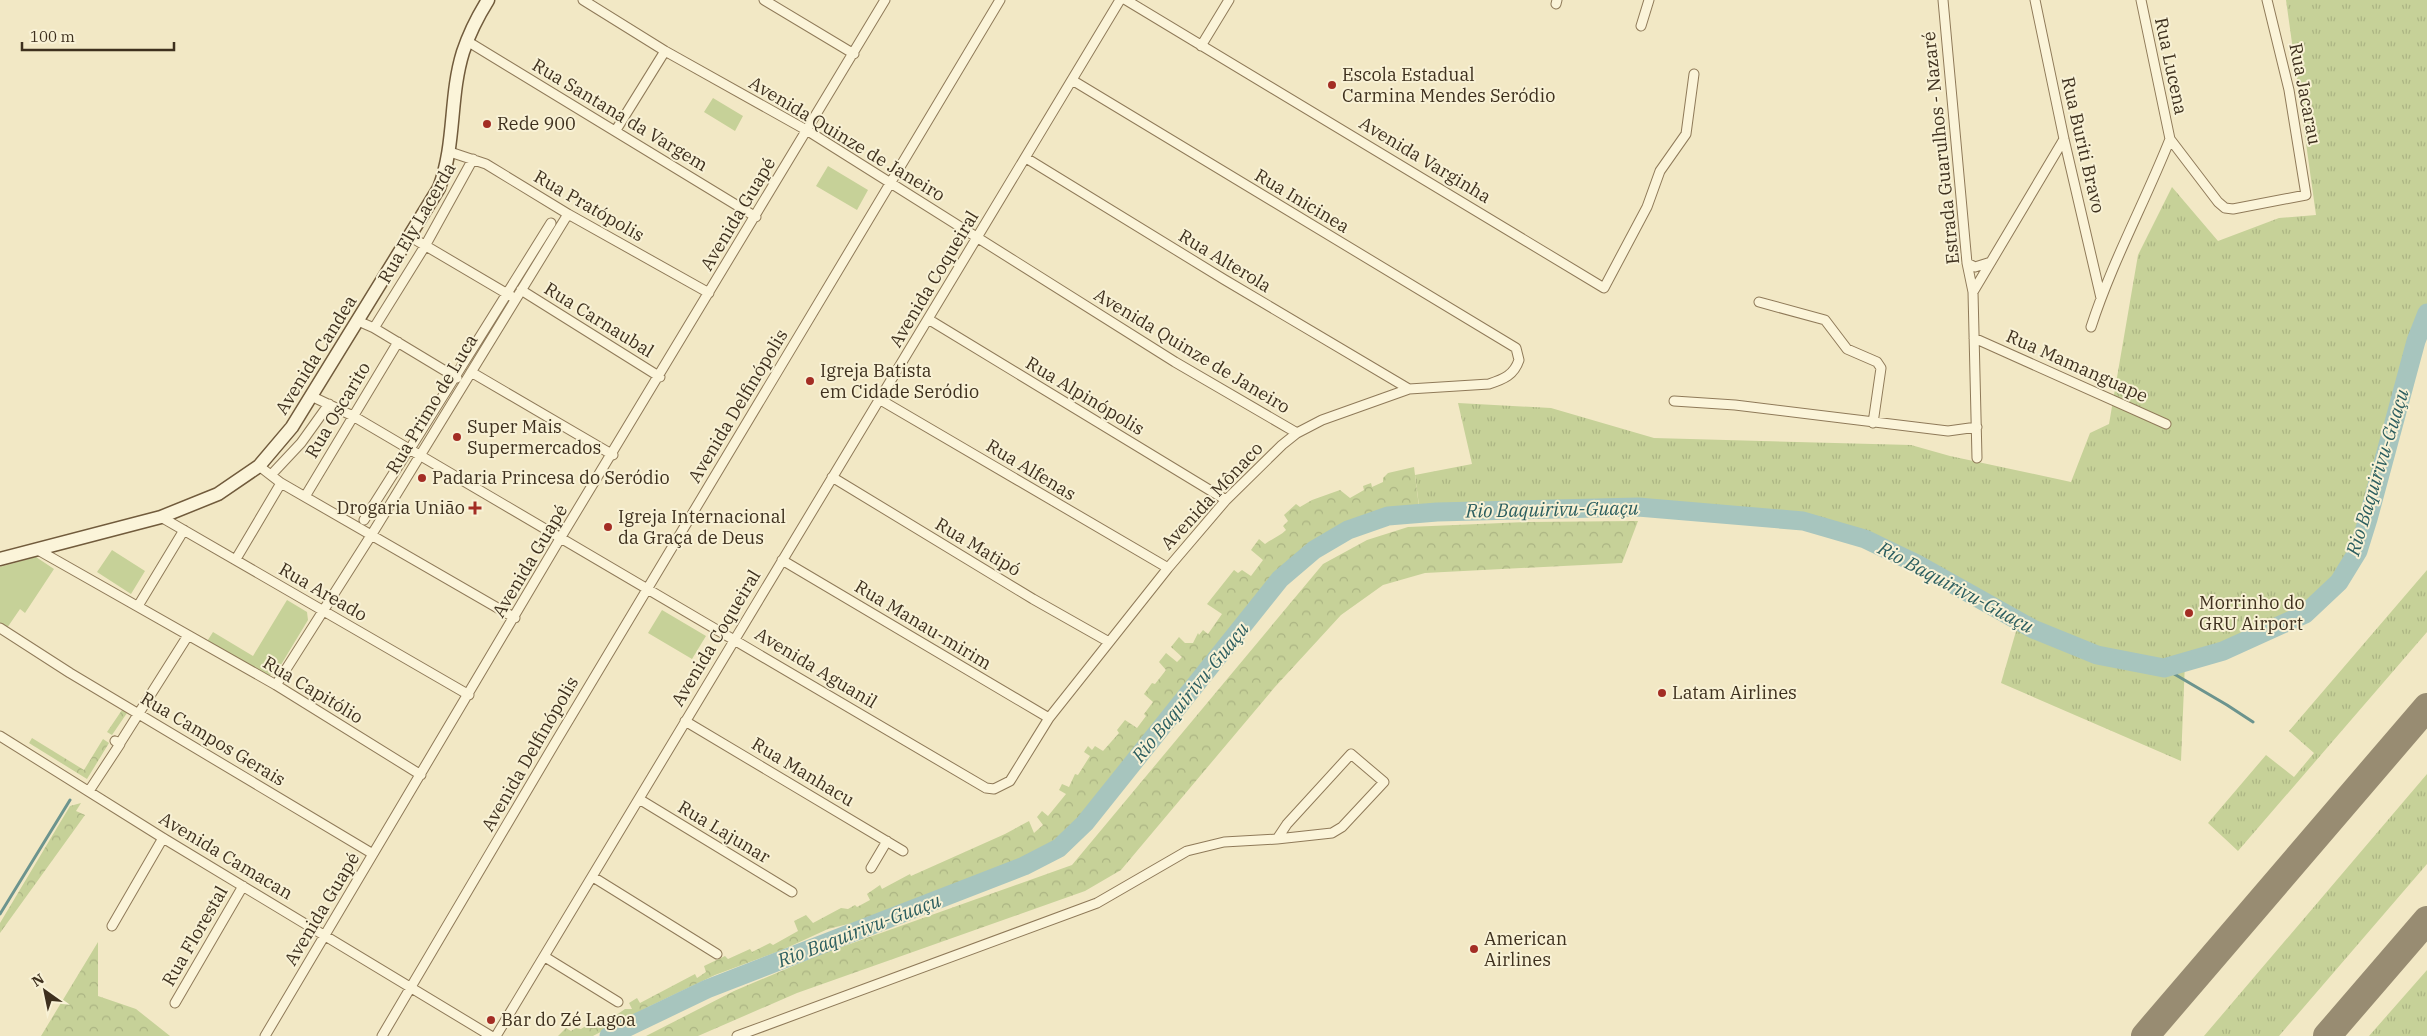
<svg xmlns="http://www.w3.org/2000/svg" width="2427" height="1036" font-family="'IBM Plex Serif',serif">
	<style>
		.grass { fill: url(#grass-tufts) }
		.forest { fill: url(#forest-crowns) }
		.green { fill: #c6d198 }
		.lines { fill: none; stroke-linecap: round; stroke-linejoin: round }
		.stream { stroke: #6c948e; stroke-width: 3 }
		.river { stroke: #a7c5be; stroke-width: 19 }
		.taxiway { stroke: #988c72; stroke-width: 28 }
		.street-casing { stroke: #8f7a59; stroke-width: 11 }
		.secondary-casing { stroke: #715b3c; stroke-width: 15 }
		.street { stroke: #fbf4d9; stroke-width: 9 }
		.secondary { stroke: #fbf4d9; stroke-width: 12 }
		.poi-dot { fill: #a32d24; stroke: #f8f1d5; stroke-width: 2 }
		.labels { text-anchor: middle; stroke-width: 4; stroke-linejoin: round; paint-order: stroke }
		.street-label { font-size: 18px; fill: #3e301e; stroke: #f8f1d5 }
		.poi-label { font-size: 18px; fill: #3e301e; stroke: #f8f1d5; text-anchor: start }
		.water-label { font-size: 19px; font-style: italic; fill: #2c5e5f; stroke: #f8f1d5 }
	</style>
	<defs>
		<pattern id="grass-tufts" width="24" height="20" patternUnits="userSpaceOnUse" patternTransform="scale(1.25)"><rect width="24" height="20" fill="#c6d198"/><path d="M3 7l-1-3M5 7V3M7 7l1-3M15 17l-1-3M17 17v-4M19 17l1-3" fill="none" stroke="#abb483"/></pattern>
		<pattern id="forest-crowns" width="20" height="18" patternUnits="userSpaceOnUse" patternTransform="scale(1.25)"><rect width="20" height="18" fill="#c6d198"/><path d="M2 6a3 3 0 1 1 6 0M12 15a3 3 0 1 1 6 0" fill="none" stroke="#abb483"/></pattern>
	</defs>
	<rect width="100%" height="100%" fill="#f2e8c5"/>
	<path class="grass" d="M2286 0H2427V312L2416 341 2358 551 2326 593 2295 618 2223 651 2185 662 2181 761 2001 683 2019 621 1865 539 1741 507 1594 508 1420 513 1415 475 1472 464 1458 403 1551 408 1654 438 1911 445 1950 456 2071 482 2090 433 2109 424 2138 255 2172 187 2218 241 2279 218 2316 215Z
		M2427 570V632L2238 851 2208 823 2266 755 2294 777 2314 753 2289 731Z
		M2427 774V864L2279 1036H2204Z
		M2427 970V1036H2369Z"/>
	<path class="forest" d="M1414 467 1419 507 1380 511 1344 525 1275 576 1179 698 1143 739 1116 779 1084 815 1032 859 962 887 860 921 828 929 782 950 715 975 648 1007 593 1036H558L566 1028 571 1031 576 1028 581 1029 600 1017 609 1020 625 1009H632L629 1003 637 998 640 1003 695 974 697 978 706 972 704 966 725 956 728 959 750 949 752 952 770 943 773 945 798 931 794 921 806 915 813 923 841 908 848 909 855 905 857 907 870 900 867 894 880 885 882 889 910 874 911 876 1005 834 1029 821 1034 833 1043 825 1037 817 1042 811 1048 816 1066 794 1059 790 1062 784 1069 787 1075 774 1078 775 1090 756 1084 752 1088 746 1092 750 1095 746 1103 751 1119 733 1117 730 1125 720 1137 728 1146 716 1144 714 1153 702 1144 694 1152 683 1155 684 1166 670 1159 662 1166 653 1177 662 1182 657 1171 647 1179 637 1185 643H1193L1198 633 1199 635 1203 630 1208 634 1222 614 1207 604 1234 570 1238 573 1242 570 1251 576 1263 560 1251 550 1259 539 1265 544C1272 539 1280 536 1286 530L1283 526 1288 521 1284 515 1296 504 1300 507 1312 500 1340 490 1350 498 1364 490 1363 486 1371 483 1372 487 1383 482V478L1388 473Z
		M1638 521 1622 563 1425 573 1383 585 1341 615 1274 688 1121 870 1085 891 797 993 698 1036H646L734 991 819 955 1072 865 1323 564 1367 540 1408 527 1526 522Z
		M122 710 127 713 112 735 107 732Z
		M32 738 84 770 103 739 109 743 87 779 29 743Z
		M81 803 76 811 85 815 0 933V923L70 806Z
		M98 942V996L136 1009 170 1036H41Z"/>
	<path class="green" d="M713 98 743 116 735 131 704 112Z
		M828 166 868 190 857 210 816 186Z
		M112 550 145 571 131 594 97 572Z
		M36 557 54 569 25 613 20 609 7 628 0 624V567Z
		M287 600 307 612 308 620 279 668 270 675H264L206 643 213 632 253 656Z
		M662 610 706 636 692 659 648 633Z"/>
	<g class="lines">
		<path class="stream" d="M2164 668 2227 705 2253 722
			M0 914 70 800"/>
		<path class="river" d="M609 1036 707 989 1024 866 1059 848 1085 823 1280 579 1314 550 1348 530 1388 516 1437 512 1638 507 1803 521 1865 539 1917 564 2033 629 2097 655 2164 668 2223 651 2305 614 2339 582 2358 551 2368 519 2416 341 2427 313"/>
		<path class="taxiway" d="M2145 1036 2427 707
			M2327 1036 2427 920"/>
		<defs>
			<path id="street" d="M583 0 665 51 808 131 1175 362 1297 433
				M764 0 854 54
				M1126 0 1604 288 1647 207 1660 171 1686 134 1694 74
				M1943 0 1967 263 1973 292 1977 458
				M2035 0 2064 139 2101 298
				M2141 0 2170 139 2218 202 2225 208 2233 209 2306 195 2289 90 2267 0
				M1556 4 1557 0
				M1641 26 1649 0
				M467 41 756 217
				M1201 46 1229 0
				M616 130 665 51
				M450 152 486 164 568 214 709 293
				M1026 158 1225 280 1409 389
				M409 236 511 296
				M1967 263 1975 267 1991 262
				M521 290 660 377
				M1973 292 2064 139
				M1759 302 1825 320 1847 349 1877 362 1881 368 1873 423
				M928 319 1226 500
				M358 321 374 328 457 378
				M2091 327C2112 262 2145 202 2170 139
				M374 328 425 246 473 159
				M1974 338 2166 424
				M471 372 613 455
				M311 396 353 416 986 788 994 789 1010 781 1049 718 1168 568 1226 500 1282 445 1297 433 1322 420 1409 389 1489 384C1504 379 1514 375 1519 360L1516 348 1072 80
				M879 399 1168 568
				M1674 401 1735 405 1948 431 1977 427
				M413 444 551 223
				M259 466 281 483 515 618
				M271 475 301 443 329 404
				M832 477 1033 599 1109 642
				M306 495 398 342
				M161 517 469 695
				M364 520 409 449
				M38 550 276 685 421 775
				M236 559 281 483
				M782 560 1049 718
				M138 606 184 530
				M0 628 70 673 373 854
				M276 685 372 534 568 214
				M685 721 903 851
				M0 736 163 838 491 1036
				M89 791 120 744 115 741 120 743 187 637
				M639 799 792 892
				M871 868 887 841
				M593 877 717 954
				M112 926 163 838
				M545 957 618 1002
				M175 1003 243 886
				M265 1036 561 537 885 0
				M382 1036 555 743 1000 0
				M496 1036 1120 0
				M737 1036 1097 903 1187 851 1224 842 1277 839 1332 833 1342 827 1384 782 1351 754 1287 824 1277 839"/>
			<path id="secondary" d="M0 559 161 517 218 494 259 466 292 427 439 188C456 144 449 97 463 52 469 34 478 16 488 0"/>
		</defs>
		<use href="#street" class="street-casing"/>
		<use href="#secondary" class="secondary-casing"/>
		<use href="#street" class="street"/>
		<use href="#secondary" class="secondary"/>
	</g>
	<g class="poi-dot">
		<circle cx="1332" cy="85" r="5"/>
		<circle cx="487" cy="124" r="5"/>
		<circle cx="810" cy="381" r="5"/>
		<circle cx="457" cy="437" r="5"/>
		<circle cx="422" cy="478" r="5"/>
		<path d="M472.5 500.5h5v5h5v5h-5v5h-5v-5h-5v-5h5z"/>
		<circle cx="608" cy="527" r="5"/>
		<circle cx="2189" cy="613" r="5"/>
		<circle cx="1662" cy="693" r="5"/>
		<circle cx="1474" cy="949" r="5"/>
		<circle cx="491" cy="1020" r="5"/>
	</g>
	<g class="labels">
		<g class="street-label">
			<text transform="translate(2171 66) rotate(78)" y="6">Rua Lucena</text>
			<text transform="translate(2305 94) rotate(79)" y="6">Rua Jacarau</text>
			<text transform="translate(620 115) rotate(31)" y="6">Rua Santana da Vargem</text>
			<text transform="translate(847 139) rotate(31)" y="6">Avenida Quinze de Janeiro</text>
			<text transform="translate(2083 145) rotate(77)" y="6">Rua Buriti Bravo</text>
			<text transform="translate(1941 148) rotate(-96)" y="6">Estrada Guarulhos - Nazaré</text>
			<text transform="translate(1425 160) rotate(31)" y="6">Avenida Varginha</text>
			<text transform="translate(1302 201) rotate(31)" y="6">Rua Inicinea</text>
			<text transform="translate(589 206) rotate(30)" y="6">Rua Pratópolis</text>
			<text transform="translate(738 214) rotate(-59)" y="6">Avenida Guapé</text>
			<text transform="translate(417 223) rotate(-60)" y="6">Rua Ely Lacerda</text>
			<text transform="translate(1225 261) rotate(31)" y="6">Rua Alterola</text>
			<text transform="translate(934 279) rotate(-59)" y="6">Avenida Coqueiral</text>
			<text transform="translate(599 320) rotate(32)" y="6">Rua Carnaubal</text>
			<text transform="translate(1192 351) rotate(31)" y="6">Avenida Quinze de Janeiro</text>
			<text transform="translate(316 355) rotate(-58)" y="6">Avenida Candea</text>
			<text transform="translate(2077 366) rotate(24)" y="6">Rua Mamanguape</text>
			<text transform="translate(1085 396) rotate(31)" y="6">Rua Alpinópolis</text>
			<text transform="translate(432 404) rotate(-59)" y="6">Rua Primo de Luca</text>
			<text transform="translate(738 406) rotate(-59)" y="6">Avenida Delfinópolis</text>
			<text transform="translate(338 410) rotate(-59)" y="6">Rua Oscarito</text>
			<text transform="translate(1031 470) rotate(31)" y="6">Rua Alfenas</text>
			<text transform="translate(1212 496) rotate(-47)" y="6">Avenida Mônaco</text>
			<text transform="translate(978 547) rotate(31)" y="6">Rua Matipó</text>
			<text transform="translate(530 561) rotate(-59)" y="6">Avenida Guapé</text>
			<text transform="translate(323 592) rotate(30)" y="6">Rua Areado</text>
			<text transform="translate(923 625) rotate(31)" y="6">Rua Manau-mirim</text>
			<text transform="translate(716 638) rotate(-59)" y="6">Avenida Coqueiral</text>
			<text transform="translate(816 668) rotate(31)" y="6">Avenida Aguanil</text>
			<text transform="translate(313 690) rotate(31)" y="6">Rua Capitólio</text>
			<text transform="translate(213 739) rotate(31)" y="6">Rua Campos Gerais</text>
			<text transform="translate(530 754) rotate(-60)" y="6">Avenida Delfinópolis</text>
			<text transform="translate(803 772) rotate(31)" y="6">Rua Manhacu</text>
			<text transform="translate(724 832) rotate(31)" y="6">Rua Lajunar</text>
			<text transform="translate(226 856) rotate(31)" y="6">Avenida Camacan</text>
			<text transform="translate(322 909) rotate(-59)" y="6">Avenida Guapé</text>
			<text transform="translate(195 936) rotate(-60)" y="6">Rua Florestal</text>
		</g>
		<g class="poi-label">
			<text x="1342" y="81">Escola Estadual<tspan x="1342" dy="21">Carmina Mendes Seródio</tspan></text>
			<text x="497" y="130">Rede 900</text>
			<text x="820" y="377">Igreja Batista<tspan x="820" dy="21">em Cidade Seródio</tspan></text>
			<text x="467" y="433">Super Mais<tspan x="467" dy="21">Supermercados</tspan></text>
			<text x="432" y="484">Padaria Princesa do Seródio</text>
			<text x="465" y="514" text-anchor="end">Drogaria União</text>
			<text x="618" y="523">Igreja Internacional<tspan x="618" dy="21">da Graça de Deus</tspan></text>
			<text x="2199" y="609">Morrinho do<tspan x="2199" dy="21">GRU Airport</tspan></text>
			<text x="1672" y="699">Latam Airlines</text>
			<text x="1484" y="945">American<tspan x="1484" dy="21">Airlines</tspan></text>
			<text x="501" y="1026">Bar do Zé Lagoa</text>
		</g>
		<g class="water-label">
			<text transform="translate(2377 472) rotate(-73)" y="7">Rio Baquirivu-Guaçu</text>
			<text transform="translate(1552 509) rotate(-1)" y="7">Rio Baquirivu-Guaçu</text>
			<text transform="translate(1956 587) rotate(28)" y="7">Rio Baquirivu-Guaçu</text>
			<text transform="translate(1190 692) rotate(-51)" y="7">Rio Baquirivu-Guaçu</text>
			<text transform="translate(859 930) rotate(-21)" y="7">Rio Baquirivu-Guaçu</text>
		</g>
	</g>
	<g transform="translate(45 991) rotate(327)" stroke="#f8f1d5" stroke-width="4" paint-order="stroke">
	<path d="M0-4L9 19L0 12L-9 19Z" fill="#3e301e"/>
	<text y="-8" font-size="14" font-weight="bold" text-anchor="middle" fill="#3e301e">N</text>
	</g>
	<path d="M22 42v8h152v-8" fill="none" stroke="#3e301e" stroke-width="2.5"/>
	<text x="30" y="42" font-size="15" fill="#3e301e" stroke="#f8f1d5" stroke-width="4" paint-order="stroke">100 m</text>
</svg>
